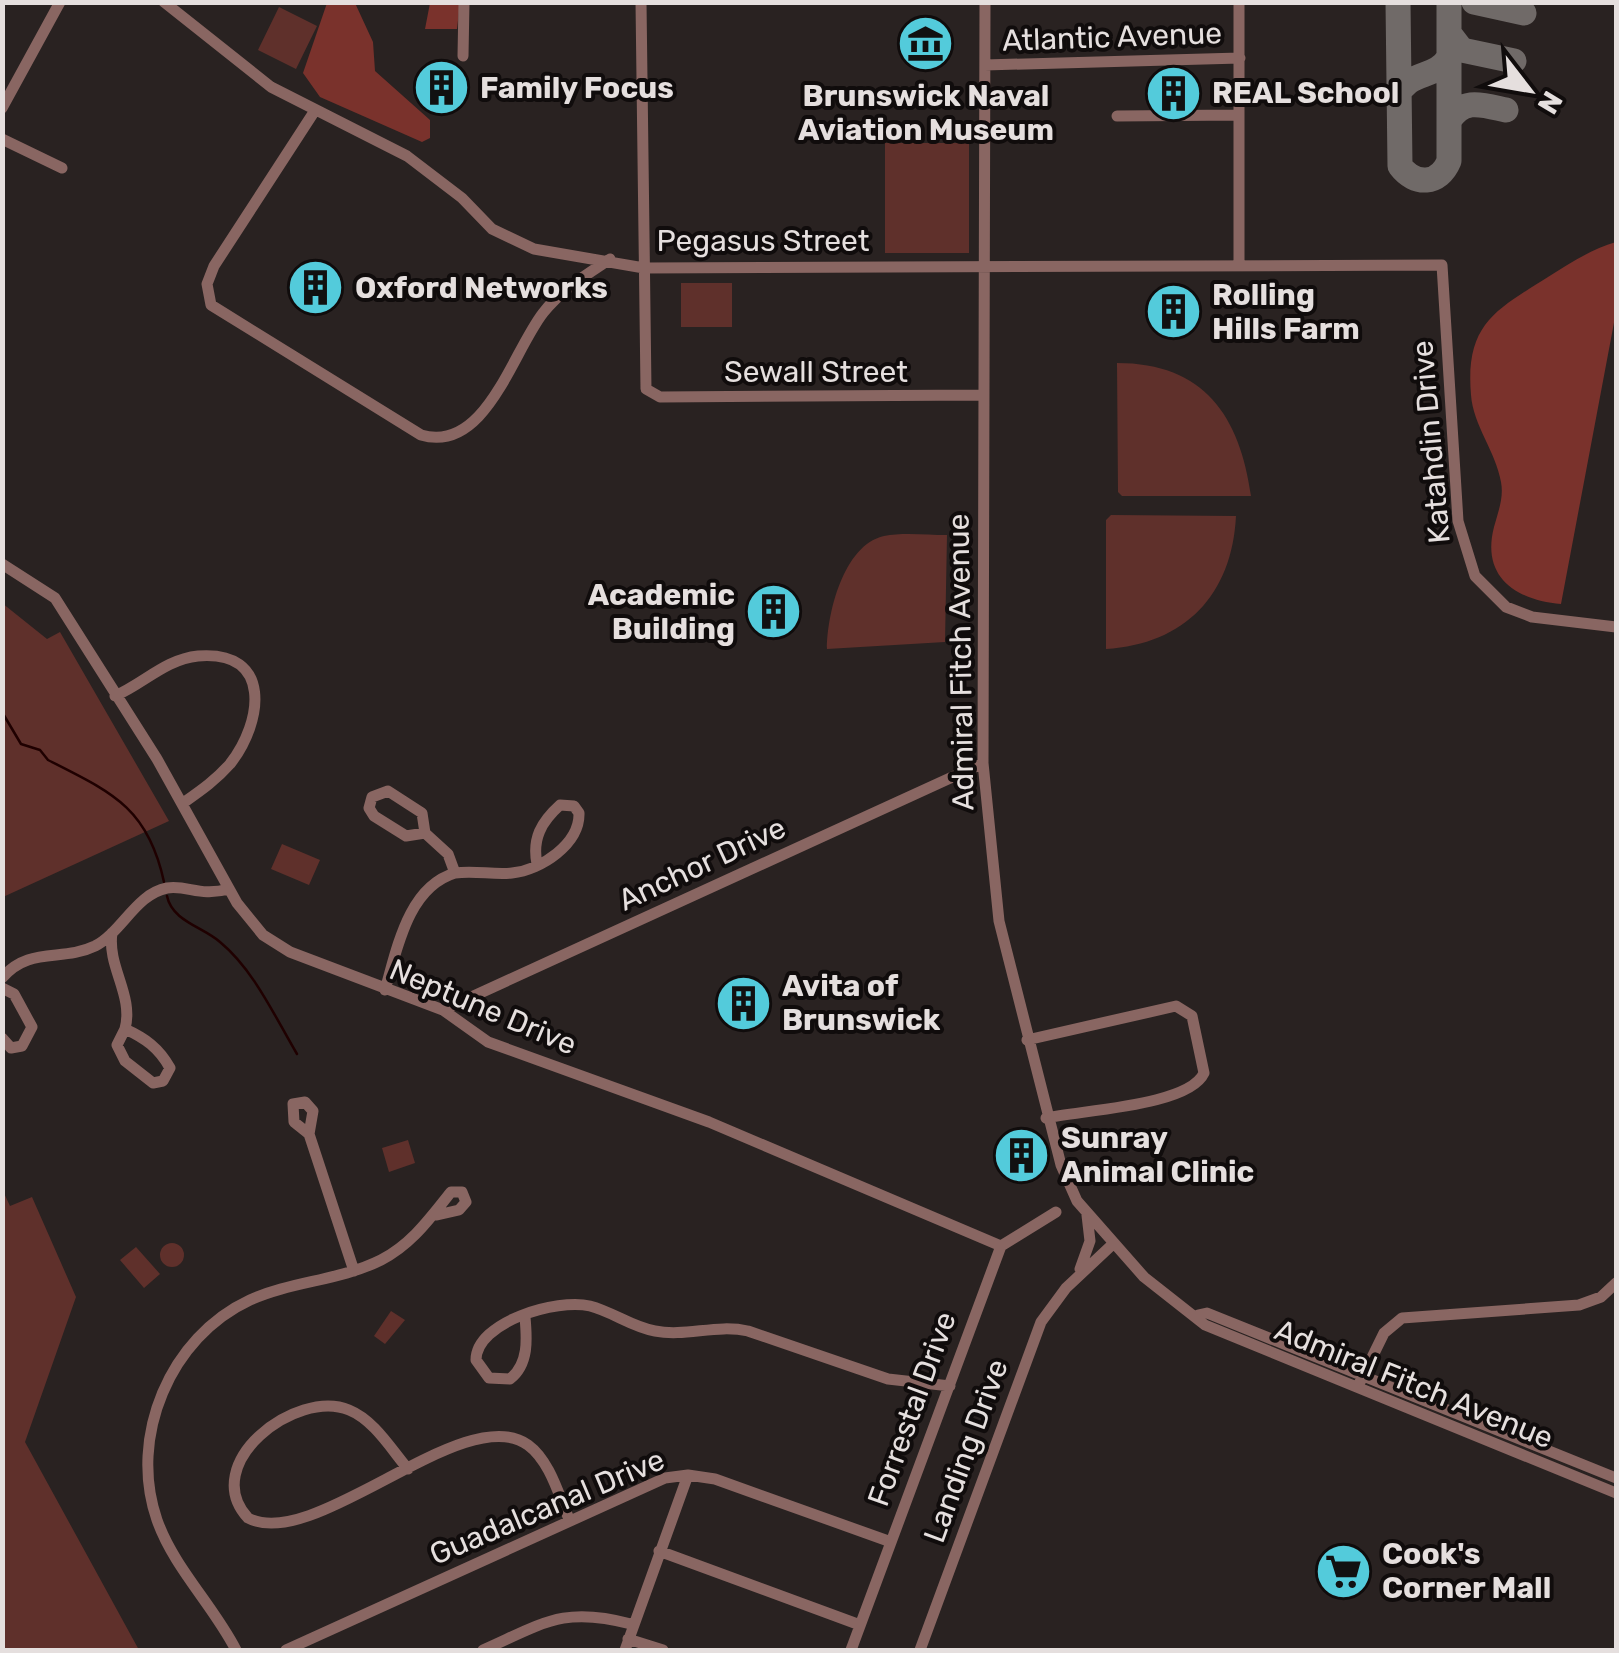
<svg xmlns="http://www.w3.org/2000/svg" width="1619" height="1653" font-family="Rubik,sans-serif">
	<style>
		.green { fill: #5f302b }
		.forest { fill: #7a322c }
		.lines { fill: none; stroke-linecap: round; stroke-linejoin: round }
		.stream { stroke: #1f0000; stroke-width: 2.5 }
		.taxiway { stroke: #706a68; stroke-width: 25 }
		.minor { stroke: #896662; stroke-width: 11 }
		.labels { text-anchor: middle; stroke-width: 8; stroke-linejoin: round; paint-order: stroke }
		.street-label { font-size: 30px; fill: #e5dfde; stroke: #100c0c }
		.poi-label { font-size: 30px; font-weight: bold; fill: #e5dfde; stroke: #100c0c; text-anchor: start }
	</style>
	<rect width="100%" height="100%" fill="#292221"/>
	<path class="green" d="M279 7 317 26 296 69 258 50Z
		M885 143H969V253H885Z
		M681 283H732V327H681Z
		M1117 363C1204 363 1240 416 1251 496H1122L1118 492Z
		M1111 515 1236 516C1232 595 1185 644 1106 649V520Z
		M947 535 945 642 827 649C827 615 843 545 884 536 903 532 927 535 947 535Z
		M2 603 47 639 60 632 169 821 3 897Z
		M282 844 320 860 309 885 271 869Z
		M408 1140 415 1163 389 1172 382 1148Z
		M3 1191 10 1206 32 1197 76 1297 25 1442 139 1650H3Z
		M160 1255a12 12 0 1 1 24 0a12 12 0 1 1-24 0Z
		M136 1247 160 1274 144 1288 120 1260Z
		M391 1311 405 1320 385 1344 374 1336Z"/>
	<path class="forest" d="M327 3H355L373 42 375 71 430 120V138L422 142 320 97 303 73Z
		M430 3H460L457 29H425Z
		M1616 242V312L1561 604C1516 600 1481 577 1494 527 1498 512 1504 498 1501 482 1496 452 1473 425 1471 395 1465 324 1496 310 1548 277 1570 263 1592 249 1616 242Z"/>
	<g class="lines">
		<path class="stream" d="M2 712 21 744 40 750 48 760C111 792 148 807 164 882
			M167 896C172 921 203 927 220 942 254 970 275 1017 297 1054"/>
		<path class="taxiway" d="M1398 2 1400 166C1415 186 1439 185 1449 161V2
			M1474 2 1524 13
			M1449 33 1462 50 1514 61
			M1398 96C1408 70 1436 80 1449 57
			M1449 121C1463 97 1483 105 1506 110"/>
		<path class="minor" d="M164 2 271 87 407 156 462 198 492 229 534 249 644 268 1442 265 1458 521 1475 576 1506 607 1532 617 1616 627
			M641 2 646 389 660 397 983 395
			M985 2 983 763 999 921 1061 1165 1077 1201 1144 1277 1205 1325 1616 1493
			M463 56 464 2
			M985 65 1240 58
			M2 108 60 2
			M314 112 214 266 207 284 211 305 421 435C485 454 512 353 543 313 561 290 586 275 610 259
			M1117 116 1239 115
			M2 139 62 168
			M1239 265V2
			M2 564 55 598 157 759 237 903 263 935 290 952 443 1010 488 1042 709 1122 1001 1246
			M115 696C143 684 166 659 198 656 273 650 263 722 230 764 216 780 200 791 183 803
			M455 873C474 870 493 875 512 873 541 870 580 844 579 813L574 806 560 805C541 822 532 839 537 864
			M112 933C107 967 134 995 125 1029 145 1038 159 1048 170 1068L163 1081 153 1083 125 1061 117 1045 125 1029
			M2 978C29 946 62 962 95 946 122 932 136 894 167 888 189 885 199 897 229 889
			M2 988 14 994 32 1027 22 1046 11 1048 2 1038
			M385 990C397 949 408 887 455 873L448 854 425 833 406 836 374 816 369 808 372 797 388 791 422 813 425 833
			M443 1010 983 763
			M1027 1040 1176 1006 1192 1016 1204 1073C1189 1106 1082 1110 1046 1118
			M309 1134 294 1122 293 1104 305 1102 313 1111 309 1134 354 1271
			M1080 1269 1090 1241 1087 1215
			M1198 1315 1207 1313 1616 1478
			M525 1317C527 1339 529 1364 510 1379L489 1378 476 1360C476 1322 557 1298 590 1306 613 1312 632 1327 655 1331 686 1337 716 1324 748 1331L888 1379 950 1386
			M1360 1382 1384 1333 1402 1318 1579 1305 1601 1297 1616 1283
			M408 1469C391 1449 374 1420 349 1410 296 1388 198 1464 248 1518 315 1553 465 1399 528 1445 550 1461 559 1496 569 1519
			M659 1551 860 1625
			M628 1639 663 1650
			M236 1650C213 1605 174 1568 157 1520 128 1437 170 1337 250 1300 292 1281 339 1281 381 1260 412 1244 430 1218 451 1192H462L466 1202 459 1210 437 1215
			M286 1650 665 1478 688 1475 715 1479 891 1542
			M483 1650C544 1623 563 1606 631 1624
			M625 1650 688 1475
			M851 1650 1001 1246 1056 1212
			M920 1650 1041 1322 1066 1288 1114 1243"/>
	</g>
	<defs>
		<symbol id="museum-disc" viewBox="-11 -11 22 22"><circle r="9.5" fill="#53cbdb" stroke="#100c0c"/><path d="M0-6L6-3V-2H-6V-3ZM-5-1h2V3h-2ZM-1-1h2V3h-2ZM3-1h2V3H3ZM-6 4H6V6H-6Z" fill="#111"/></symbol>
		<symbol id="building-disc" viewBox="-11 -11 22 22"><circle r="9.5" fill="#53cbdb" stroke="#100c0c"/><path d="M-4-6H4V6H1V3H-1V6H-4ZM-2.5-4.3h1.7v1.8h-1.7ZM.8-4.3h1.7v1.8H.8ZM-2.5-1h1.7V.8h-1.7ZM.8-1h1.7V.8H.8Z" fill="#111"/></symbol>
		<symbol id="supermarket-disc" viewBox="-11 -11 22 22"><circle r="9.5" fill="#53cbdb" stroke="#100c0c"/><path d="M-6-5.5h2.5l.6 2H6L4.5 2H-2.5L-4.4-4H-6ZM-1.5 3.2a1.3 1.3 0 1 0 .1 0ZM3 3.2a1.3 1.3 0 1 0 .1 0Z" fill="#111"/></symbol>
	</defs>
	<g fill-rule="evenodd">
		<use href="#museum-disc" x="894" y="12" width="63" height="63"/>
		<use href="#building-disc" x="410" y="56" width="63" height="63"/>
		<use href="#building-disc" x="1142" y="62" width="63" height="63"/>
		<use href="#building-disc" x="284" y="256" width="63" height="63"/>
		<use href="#building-disc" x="1142" y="280" width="63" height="63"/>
		<use href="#building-disc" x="742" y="580" width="63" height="63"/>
		<use href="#building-disc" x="712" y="972" width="63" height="63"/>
		<use href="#building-disc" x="990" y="1124" width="63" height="63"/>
		<use href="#supermarket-disc" x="1312" y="1540" width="63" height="63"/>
	</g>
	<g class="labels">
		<g class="street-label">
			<text transform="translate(1112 37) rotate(-2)" y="10">Atlantic Avenue</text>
			<text x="763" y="251">Pegasus Street</text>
			<text x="816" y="382">Sewall Street</text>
			<text transform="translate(1431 442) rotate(-95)" y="10">Katahdin Drive</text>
			<text transform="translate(961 662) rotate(-91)" y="10">Admiral Fitch Avenue</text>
			<text transform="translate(702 864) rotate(-25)" y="10">Anchor Drive</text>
			<text transform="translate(483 1007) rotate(23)" y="10">Neptune Drive</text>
			<text transform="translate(1414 1384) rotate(22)" y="10">Admiral Fitch Avenue</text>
			<text transform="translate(912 1409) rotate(-70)" y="10">Forrestal Drive</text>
			<text transform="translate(966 1451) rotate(-70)" y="10">Landing Drive</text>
			<text transform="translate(547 1507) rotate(-23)" y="10">Guadalcanal Drive</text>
		</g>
		<g class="poi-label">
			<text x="480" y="98">Family Focus</text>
			<text x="1212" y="103">REAL School</text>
			<text x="926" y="106" text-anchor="middle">Brunswick Naval<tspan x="926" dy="34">Aviation Museum</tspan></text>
			<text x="355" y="298">Oxford Networks</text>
			<text x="1212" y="305">Rolling<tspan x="1212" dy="34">Hills Farm</tspan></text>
			<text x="735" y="605" text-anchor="end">Academic<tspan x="735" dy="34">Building</tspan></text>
			<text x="782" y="996">Avita of<tspan x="782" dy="34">Brunswick</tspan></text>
			<text x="1061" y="1148">Sunray<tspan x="1061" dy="34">Animal Clinic</tspan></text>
			<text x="1382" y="1564">Cook's<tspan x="1382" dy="34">Corner Mall</tspan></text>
		</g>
	</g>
	<rect width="1619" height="1653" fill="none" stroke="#e5dfde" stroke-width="10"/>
	<g transform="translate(1529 90) rotate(121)" stroke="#100c0c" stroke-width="8" paint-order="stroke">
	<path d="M0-8L18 38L0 25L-18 38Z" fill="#e5dfde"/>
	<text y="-15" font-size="28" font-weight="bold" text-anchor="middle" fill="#e5dfde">N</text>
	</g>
</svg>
